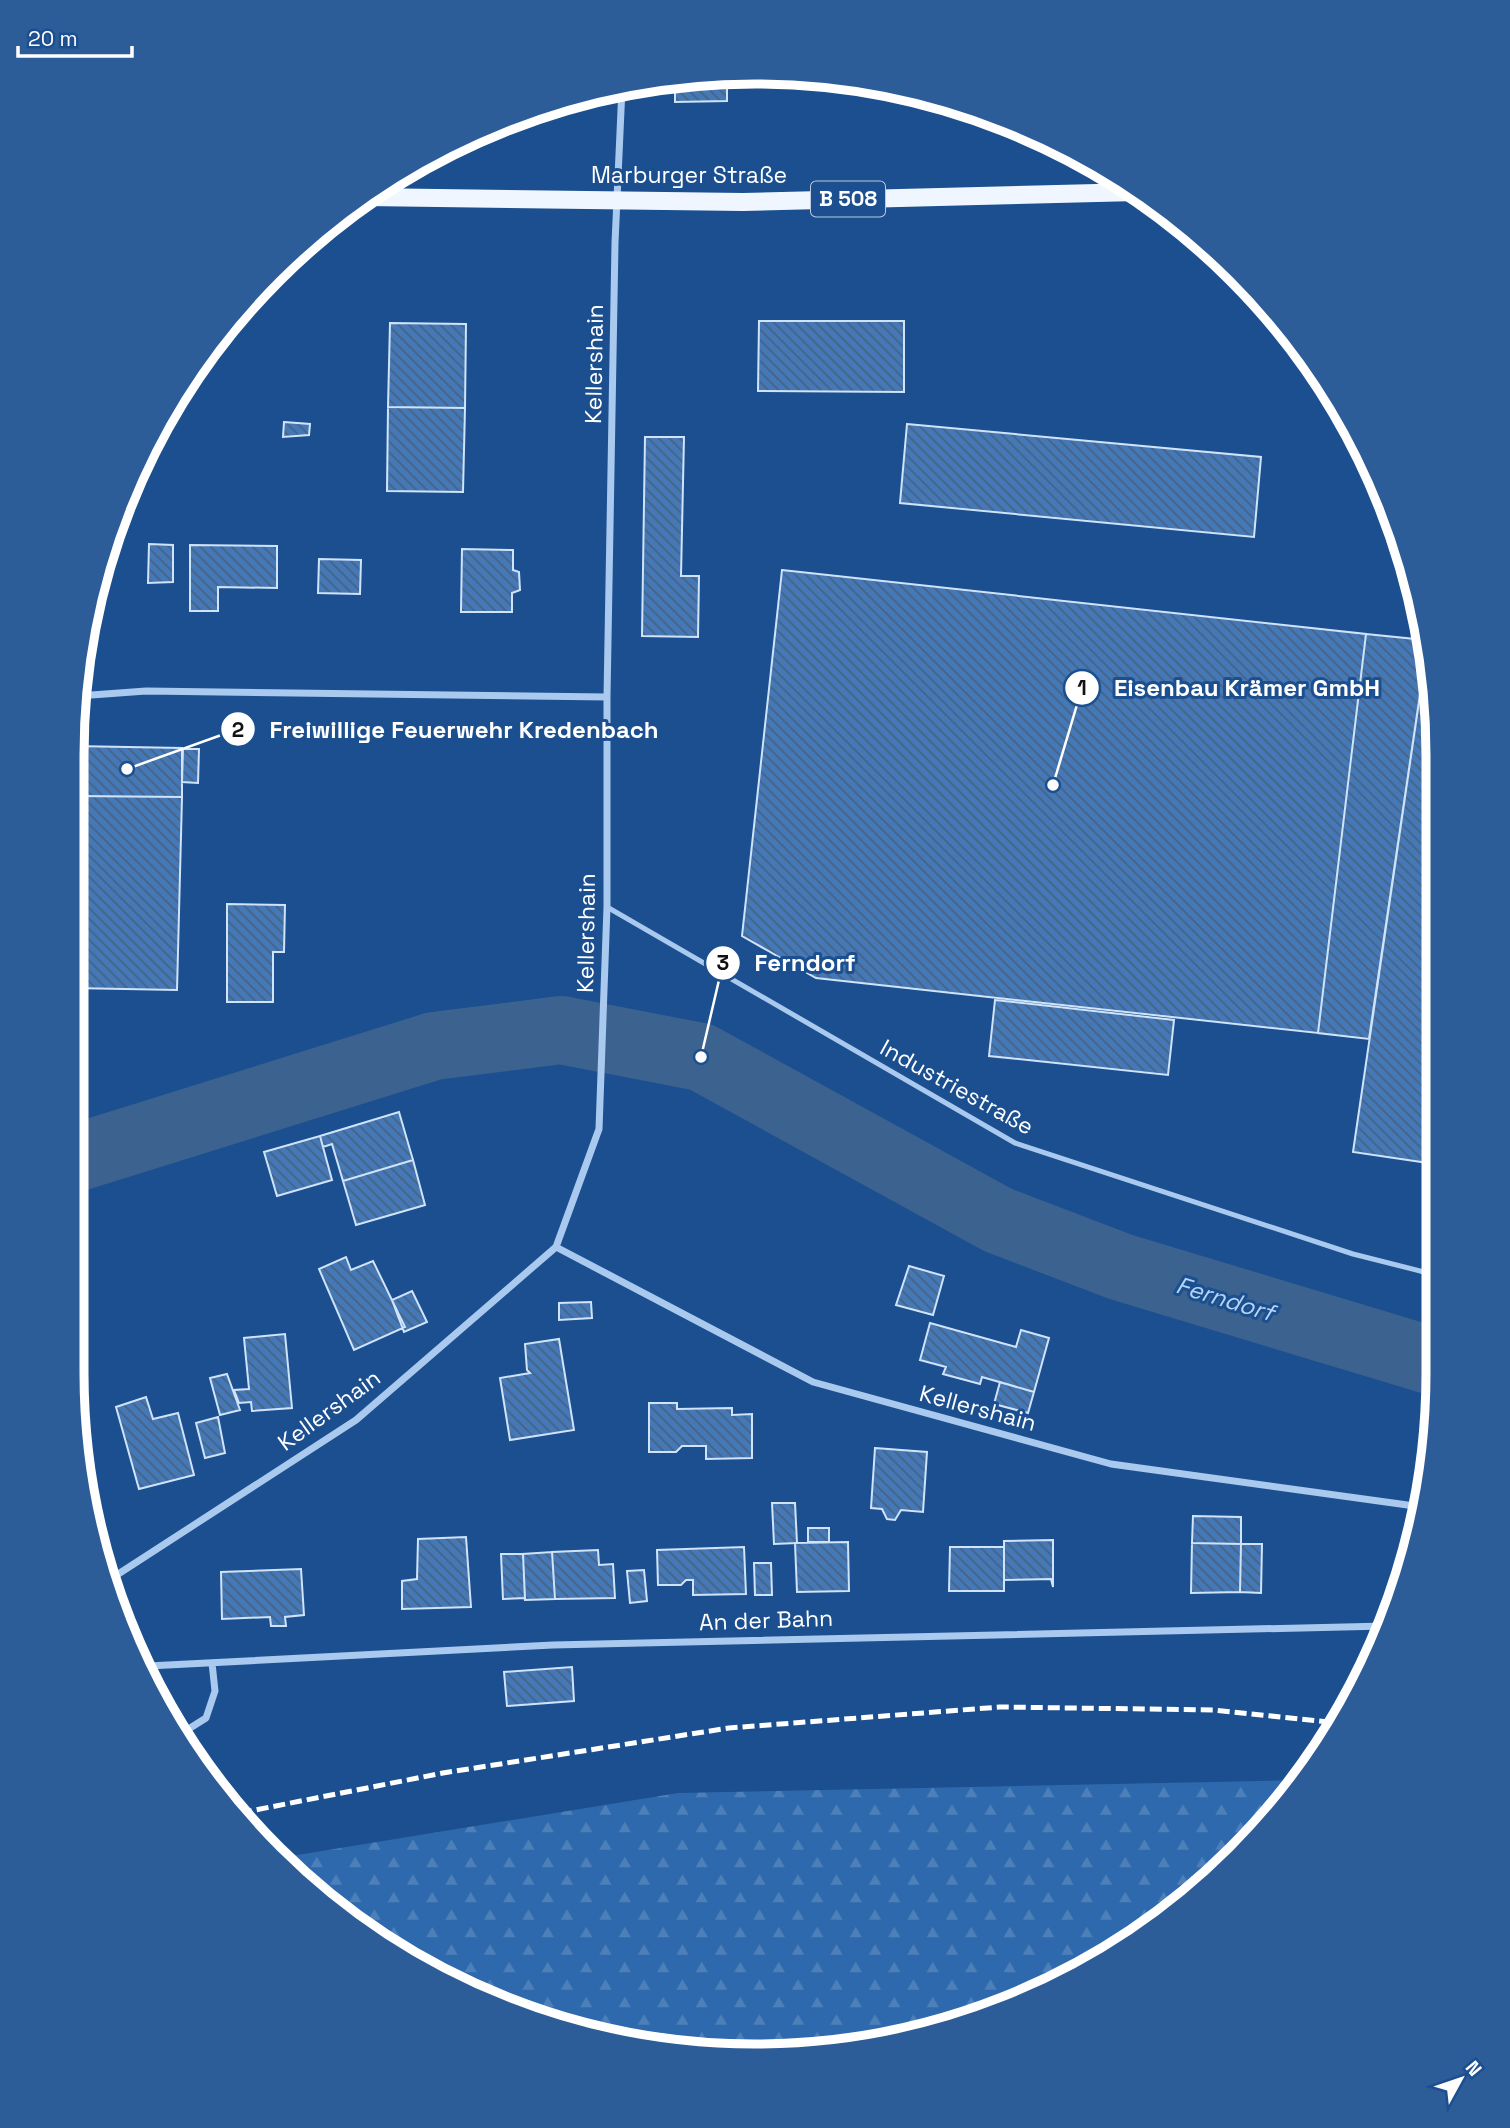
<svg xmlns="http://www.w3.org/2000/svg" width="1510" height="2128" font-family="'Space Grotesk',sans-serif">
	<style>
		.forest { fill: url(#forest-firs) }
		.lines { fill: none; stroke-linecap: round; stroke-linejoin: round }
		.river { stroke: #3c6290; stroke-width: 68 }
		.building { fill: url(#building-back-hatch); stroke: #cfe3fa; stroke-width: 2 }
		.lane { stroke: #a9c9ee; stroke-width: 5 }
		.street { stroke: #a9c9ee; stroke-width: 7 }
		.primary { stroke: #f0f6ff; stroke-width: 18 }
		.rail { stroke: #fff; stroke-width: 5; stroke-dasharray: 12 5; stroke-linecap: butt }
		.labels { text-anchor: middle; stroke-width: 6; stroke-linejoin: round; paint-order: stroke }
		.shield { fill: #1b4f8f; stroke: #bbcadd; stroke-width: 2 }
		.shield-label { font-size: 21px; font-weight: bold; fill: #fff }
		.street-label { font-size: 23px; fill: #fff; stroke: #1b4f8f }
		.water-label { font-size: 24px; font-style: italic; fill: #b5d3f5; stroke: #1b4f8f }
		.rim { fill: none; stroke: #fff; stroke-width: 9 }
		.leader { fill: none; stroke: #fff; stroke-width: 2.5 }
		.callout-dot { fill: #fff; stroke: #1b4f8f; stroke-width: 2.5 }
		.mark-label { font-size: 21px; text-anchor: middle; font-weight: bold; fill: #111 }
		.callout-label { font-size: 24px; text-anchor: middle; font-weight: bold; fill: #fff; stroke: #1b4f8f; stroke-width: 6; stroke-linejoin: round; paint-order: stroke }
	</style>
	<defs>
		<pattern id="forest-firs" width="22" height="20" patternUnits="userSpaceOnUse" patternTransform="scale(1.75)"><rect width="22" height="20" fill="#2e69ad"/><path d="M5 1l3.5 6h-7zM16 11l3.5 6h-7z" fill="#4d80b9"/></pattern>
		<pattern id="building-back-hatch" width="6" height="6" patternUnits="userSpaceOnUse" patternTransform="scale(1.75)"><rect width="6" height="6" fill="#4478b7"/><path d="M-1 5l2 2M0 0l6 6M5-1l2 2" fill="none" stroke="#486282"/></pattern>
	</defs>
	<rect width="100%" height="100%" fill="#1b4f8f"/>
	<path class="forest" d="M1302 1780 1206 1886 1057 1986 845 2050H665L493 2004 305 1887 279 1858 678 1793Z"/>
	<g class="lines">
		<path class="river" d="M72 1159 434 1046 561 1030 701 1057 998 1220 1121 1267 1436 1362"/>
	</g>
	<path class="building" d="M799 73 888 88 767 87V74Z
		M727 76V101L675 102V77Z
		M759 321H904V392L758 391Z
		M390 323 466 324 465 408 388 407Z
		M388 407 465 408 463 492 387 491Z
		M284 422 310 424 309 435 283 437Z
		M907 424 1261 457 1254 537 900 503Z
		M645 437H684L681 576H699L698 637 642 636Z
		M149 544 173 545V582L148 583Z
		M190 545 277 546V588L218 587V611H190Z
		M462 549 513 550V570L519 572 520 590 512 593V612H461Z
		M319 559 361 560 360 594 318 593Z
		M104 560 103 586H96Z
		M782 570 1366 634 1318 1033 816 978 742 936Z
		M1366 634 1425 640 1427 647 1369 1039 1318 1033Z
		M1427 647 1432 665 1435 1164 1353 1152Z
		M73 746 182 748V797L72 796Z
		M183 749H199L198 783 182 782Z
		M81 796 182 797 177 990 72 988V938H78Z
		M227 904 285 905 284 952H273V1002H227Z
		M995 1000 1174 1020 1168 1075 989 1056Z
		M399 1112 413 1160 343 1181 332 1144 323 1147 320 1136Z
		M320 1136 332 1180 277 1196 264 1152Z
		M413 1160 425 1205 356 1225 343 1181Z
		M346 1257 351 1270 373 1261 405 1327 354 1350 319 1269Z
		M909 1266 944 1276 933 1315 896 1305Z
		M412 1291 427 1322 404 1332 392 1300Z
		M591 1302 592 1318 559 1320V1303Z
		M930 1323 1016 1347 1021 1330 1049 1338 1034 1392 982 1377 980 1384 943 1374 946 1367 920 1360Z
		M285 1334 292 1408 252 1411 251 1402 239 1403 234 1390 249 1389 244 1338Z
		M559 1339 574 1430 510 1440 500 1378 530 1373 527 1370 525 1344Z
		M227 1374 240 1410 220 1415 210 1378Z
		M1000 1382 1034 1392 1028 1413 994 1404Z
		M146 1397 153 1419 178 1413 194 1475 139 1489 116 1407Z
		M649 1403H677V1409L732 1408V1415L752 1414V1458L706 1459V1446H682L676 1452H649Z
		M218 1417 225 1453 205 1458 196 1423Z
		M875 1448 927 1452 923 1512 901 1510 895 1520 887 1519 882 1509 871 1508Z
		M772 1503H795L797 1543 774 1544Z
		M1193 1516 1241 1517V1544L1192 1543Z
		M808 1528H829V1542H808Z
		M466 1537 471 1607 402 1609V1581L417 1579 418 1539Z
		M1053 1540V1587L1051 1579 1004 1580V1541Z
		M848 1542 849 1591 797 1592 795 1543Z
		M1192 1543 1241 1544 1240 1592 1191 1593Z
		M1241 1544H1262L1261 1593 1240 1592Z
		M744 1547 746 1594 693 1595V1580H686L681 1585H658L657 1550Z
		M950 1547H1004V1591H949Z
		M598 1550 599 1565 613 1564 615 1598 555 1599 552 1552Z
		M552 1552 555 1599 525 1600 523 1554Z
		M501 1554H523L525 1598 503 1599Z
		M754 1563H771L772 1595H755Z
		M301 1569 304 1615 285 1617 286 1626H271L270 1617 222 1619 221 1572Z
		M644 1570 647 1601 630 1603 627 1571Z
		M572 1667 574 1701 507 1706 504 1672Z"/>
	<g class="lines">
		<path class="lane" d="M607 907 1015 1143 1353 1254 1436 1275"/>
		<path class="street" d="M78 696 146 691 607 697
			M556 1247 813 1382 1111 1464 1422 1507
			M109 1580 356 1420 556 1247 599 1129 607 907V697L615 243 622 88
			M148 1666 553 1645 1386 1626
			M179 1735 206 1718 215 1691 212 1663"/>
		<path class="primary" d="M366 197 743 202 1137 192"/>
		<path class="rail" d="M240 1813 443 1773 729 1728 1000 1707 1214 1710 1338 1723"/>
	</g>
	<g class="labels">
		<rect class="shield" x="811" y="181.5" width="74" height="35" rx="5"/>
		<g class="shield-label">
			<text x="848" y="206">B 508</text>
		</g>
		<g class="street-label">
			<text x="689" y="183">Marburger Straße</text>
			<text transform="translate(594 364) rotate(-89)" y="8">Kellershain</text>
			<text transform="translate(586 933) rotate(-89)" y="8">Kellershain</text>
			<text transform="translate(957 1087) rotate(29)" y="8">Industriestraße</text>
			<text transform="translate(978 1408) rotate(15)" y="8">Kellershain</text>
			<text transform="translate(329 1410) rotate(-36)" y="8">Kellershain</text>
			<text transform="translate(766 1620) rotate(-2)" y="8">An der Bahn</text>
		</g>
		<g class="water-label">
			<text transform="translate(1225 1299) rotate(17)" y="8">Ferndorf</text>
		</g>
	</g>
	<path d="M0 0H1510V2128H0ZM755 84H755A671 671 0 0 1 1426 755V1373A671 671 0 0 1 755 2044H755A671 671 0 0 1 84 1373V755A671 671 0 0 1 755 84Z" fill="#2d5d98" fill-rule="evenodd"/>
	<path class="rim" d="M755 84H755A671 671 0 0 1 1426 755V1373A671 671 0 0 1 755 2044H755A671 671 0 0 1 84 1373V755A671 671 0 0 1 755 84Z"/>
	<path class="leader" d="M1053 785L1082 688M127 769L238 729M701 1057L723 963"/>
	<g class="callout-dot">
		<circle cx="1053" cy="785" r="7"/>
		<circle cx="127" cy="769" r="7"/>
		<circle cx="701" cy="1057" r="7"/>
		<circle cx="1082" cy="688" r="18"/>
		<circle cx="238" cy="729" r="18"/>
		<circle cx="723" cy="963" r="18"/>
	</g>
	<g class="mark-label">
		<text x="1082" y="695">1</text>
		<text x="238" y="737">2</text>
		<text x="723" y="970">3</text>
	</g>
	<g class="callout-label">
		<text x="1247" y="696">Eisenbau Krämer GmbH</text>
		<text x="464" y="738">Freiwillige Feuerwehr Kredenbach</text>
		<text x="805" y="971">Ferndorf</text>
	</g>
	<g transform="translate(1461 2079) rotate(50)" stroke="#1b4f8f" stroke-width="5" paint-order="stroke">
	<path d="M0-5L12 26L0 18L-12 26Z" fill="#ffffff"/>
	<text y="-10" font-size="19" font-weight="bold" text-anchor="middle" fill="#ffffff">N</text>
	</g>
	<path d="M18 46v10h114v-10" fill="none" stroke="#ffffff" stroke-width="3.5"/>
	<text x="28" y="46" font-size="21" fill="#ffffff" stroke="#1b4f8f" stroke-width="5" paint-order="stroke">20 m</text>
</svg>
